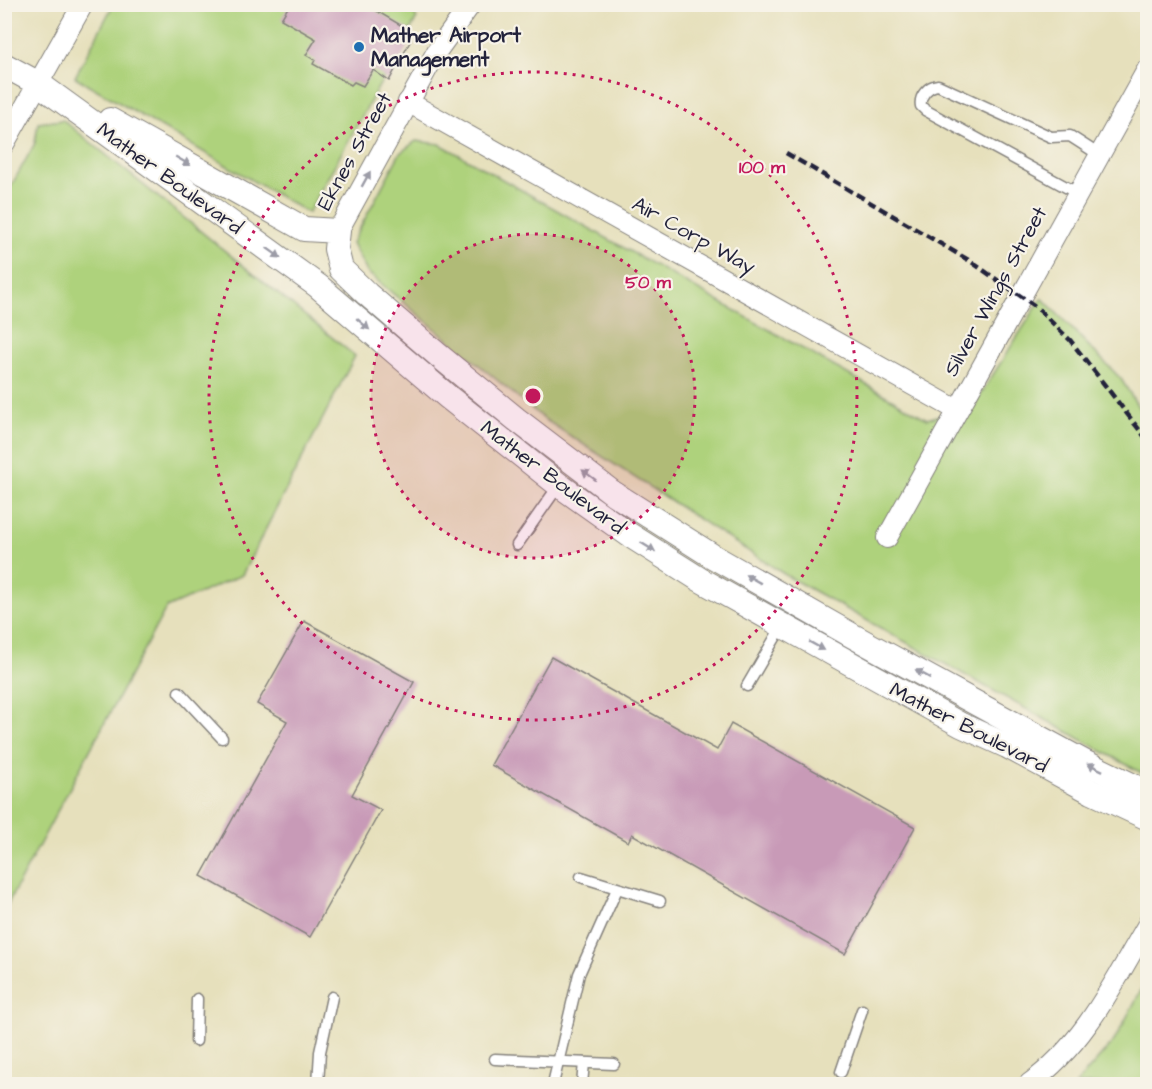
<svg xmlns="http://www.w3.org/2000/svg" width="1152" height="1089" font-family="'Architects Daughter',sans-serif">
	<rect width="100%" height="100%" fill="#f7f3e8"/>
	<filter id="ink" filterUnits="userSpaceOnUse"><feTurbulence type="fractalNoise" baseFrequency=".0167" numOctaves="2"/><feDisplacementMap in="SourceGraphic" scale="12" xChannelSelector="R" yChannelSelector="G"/><feConvolveMatrix kernelMatrix="1 2 1 2 8 2 1 2 1" color-interpolation-filters="sRGB"/></filter>
	<filter id="wash" filterUnits="userSpaceOnUse"><feTurbulence type="fractalNoise" baseFrequency=".008" numOctaves="4" result="noise"/><feDisplacementMap in="SourceGraphic" scale="24" xChannelSelector="R" yChannelSelector="G"/><feGaussianBlur stdDeviation="1.35" result="paint"/><feColorMatrix in="noise" values="0 0 0 0 0 0 0 0 0 0 0 0 0 0 0 0 0 1.4 0 .05"/><feComposite in="paint" operator="in"/></filter>
	<g filter="url(#wash)">
		<rect width="100%" height="100%" fill="#e6e0bc"/>
		<!-- green -->
		<g fill="#aed27b" stroke="#687a5b" stroke-width="1.5">
			<path d="M408,4L417,18L308,213L75,77L113,5Z"/>
			<path d="M63,120L355,356L242,575L166,608L5,909V197L35,143L38,123Z"/>
			<path d="M416,141L440,144L927,419L973,406L1042,298L1121,379L1147,421V776L787,576L544,419L367,272L352,243L400,153Z"/>
			<path d="M1147,979V1084H1076L1114,1041Z"/>
		</g>
		<g id="blocks">
			<!-- building -->
			<g fill="#c89ab7">
				<path d="M290,4H365L409,30L406,38L411,40L389,81L373,70L363,86L354,82L351,85L313,64L315,60L306,55L316,39L281,19Z"/>
				<path d="M304,621L414,682L352,795L381,810L310,937L201,876L287,721L257,704Z"/>
				<path d="M551,657L717,750L731,724L915,827L845,954L632,834L628,842L491,765Z"/>
			</g>
		</g>
	</g>
	<g filter="url(#ink)">
		<use href="#blocks" fill-opacity="0" stroke="#84817c" stroke-width="1.5"/>
		<g fill="none" stroke-linecap="round" stroke-linejoin="round">
			<!-- service casing -->
			<g stroke="#84817c" stroke-width="13">
				<g id="service">
					<path d="M1077,193L925,110L921,106C919,96 928,86 938,85L1051,137L1070,136L1098,154"/>
					<path d="M517,545L559,485"/>
					<path d="M747,686L782,626"/>
					<path d="M179,692L222,738"/>
					<path d="M581,877L660,901"/>
					<path d="M196,1041L197,999"/>
					<path d="M495,1059L614,1064"/>
					<path d="M841,1072L862,1010"/>
					<path d="M318,1084L320,1052L332,997"/>
					<path d="M553,1084L579,974L617,889"/>
					<path d="M582,1084L584,1063"/>
				</g>
			</g>
			<!-- minor casing -->
			<g stroke="#84817c" stroke-width="22">
				<g id="minor">
					<path d="M408,102L957,410"/>
					<path d="M4,144L83,4"/>
					<path d="M338,231L437,51L471,4"/>
					<path d="M887,538L1148,68"/>
					<path d="M1029,1084C1085,1044 1114,982 1148,924"/>
				</g>
			</g>
			<!-- tertiary casing -->
			<g stroke="#84817c" stroke-width="26">
				<g id="tertiary">
					<path d="M4,65L39,84L318,286L448,397L559,485L628,534L699,579L961,725L1007,746L1092,792L1148,818"/>
					<path d="M110,120L304,229L338,231L336,249L341,269L367,294L438,355L516,419L613,493L714,557L853,636L1084,762L1148,793"/>
				</g>
			</g>
			<!-- service -->
			<use href="#service" stroke="#fff" stroke-width="10"/>
			<!-- minor -->
			<use href="#minor" stroke="#fff" stroke-width="20"/>
			<!-- tertiary -->
			<use href="#tertiary" stroke="#fff" stroke-width="24"/>
			<!-- rail -->
			<path stroke="#22223b" stroke-width="4.5" stroke-dasharray="9 4.5" stroke-linecap="butt" d="M786,153L970,261L1035,306L1070,340L1148,441"/>
		</g>
		<!-- one-way arrows -->
		<defs><path id="oneway-solid" d="M-6-.8H1V-3.2L6.5 0L1 3.2V.8H-6Z" transform="scale(1.5)"/></defs>
		<g fill="#9c9ca7">
			<use href="#oneway-solid" transform="translate(183 161) rotate(30)"/>
			<use href="#oneway-solid" transform="translate(366 179) rotate(-61)"/>
			<use href="#oneway-solid" transform="translate(274 253) rotate(36)"/>
			<use href="#oneway-solid" transform="translate(363 324) rotate(41)"/>
			<use href="#oneway-solid" transform="translate(589 475) rotate(-143)"/>
			<use href="#oneway-solid" transform="translate(648 547) rotate(32)"/>
			<use href="#oneway-solid" transform="translate(753 579) rotate(-151)"/>
			<use href="#oneway-solid" transform="translate(817 646) rotate(29)"/>
			<use href="#oneway-solid" transform="translate(923 674) rotate(-151)"/>
			<use href="#oneway-solid" transform="translate(1095 767) rotate(-154)"/>
		</g>
	</g>
	<!-- distance rings -->
	<circle cx="533" cy="396" r="162" fill="#c2185b" fill-opacity=".12"/>
	<g fill="none" stroke="#c2185b" stroke-width="3" stroke-dasharray="3 6">
		<circle cx="533" cy="396" r="162"/>
		<circle cx="533" cy="396" r="324"/>
	</g>
	<!-- markers -->
	<circle fill="#1f6fb2" stroke="#f7f3e8" stroke-width="2" cx="359" cy="47" r="6"/>
	<g text-anchor="middle" stroke-width="4.5" stroke-linejoin="round" paint-order="stroke">
		<!-- poi labels -->
		<g font-size="21" font-weight="bold" fill="#22223b" stroke="#f7f3e8" text-anchor="start">
			<text x="371" y="42">Mather Airport<tspan x="371" dy="24">Management</tspan></text>
		</g>
		<!-- street labels -->
		<g font-size="21" fill="#22223b" stroke="#f7f3e8">
			<text transform="translate(354 151) rotate(-61)" y="7">Eknes Street</text>
			<text transform="translate(170 178) rotate(36)" y="7">Mather Boulevard</text>
			<text transform="translate(694 235) rotate(29)" y="7">Air Corp Way</text>
			<text transform="translate(995 291) rotate(-61)" y="7">Silver Wings Street</text>
			<text transform="translate(553 477) rotate(37)" y="7">Mather Boulevard</text>
			<text transform="translate(969 727) rotate(27)" y="7">Mather Boulevard</text>
		</g>
	</g>
	<circle cx="533" cy="396" r="9" fill="#c2185b" stroke="#f7f3e8" stroke-width="3"/>
	<g font-size="18" text-anchor="middle" font-weight="bold" fill="#c2185b" stroke="#f7f3e8" stroke-width="4.5" stroke-linejoin="round" paint-order="stroke">
		<text x="762" y="173">100 m</text>
		<text x="648" y="288">50 m</text>
	</g>
	<!-- margin -->
	<rect width="1152" height="1089" fill="none" stroke="#f7f3e8" stroke-width="24"/>
</svg>
